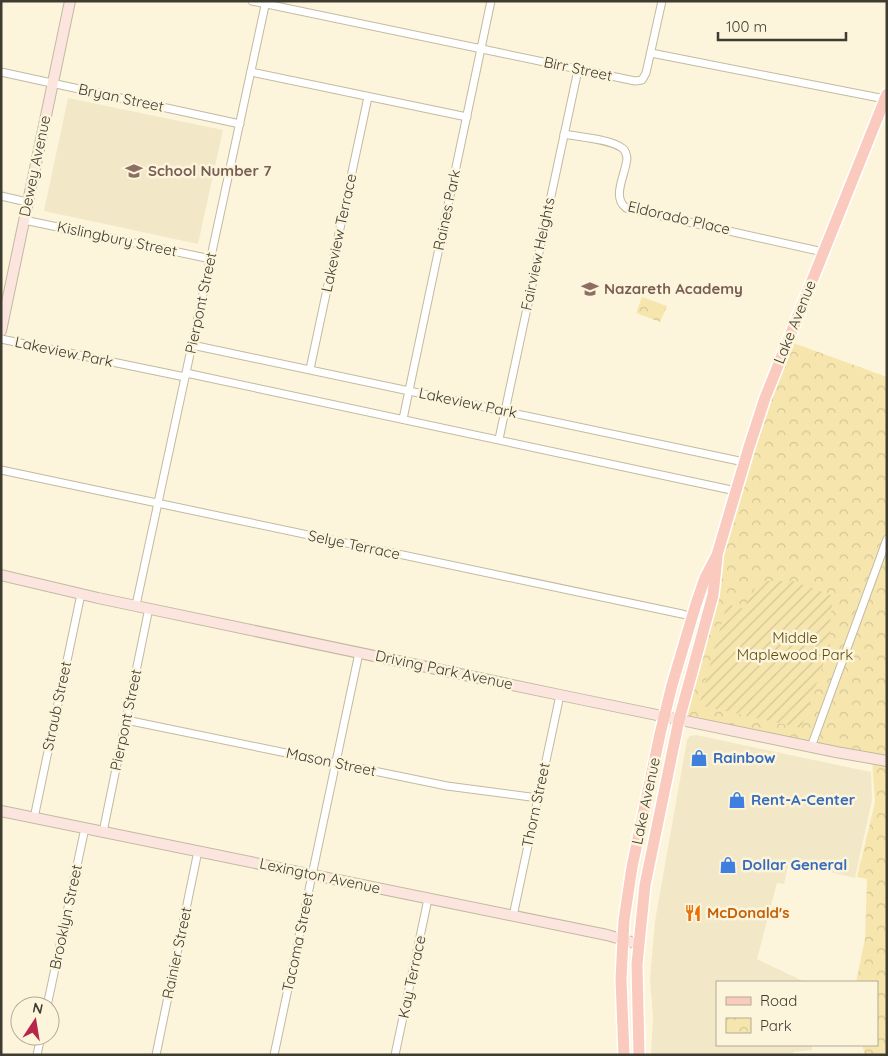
<svg xmlns="http://www.w3.org/2000/svg" width="888" height="1056" font-family="Quicksand,sans-serif">
	<defs>
		<pattern id="park-crowns" width="20" height="18" patternUnits="userSpaceOnUse" patternTransform="scale(1.25)"><rect width="20" height="18" fill="#f6e6ae"/><path d="M2 6a3 3 0 1 1 6 0M12 15a3 3 0 1 1 6 0" fill="none" stroke="#d4c696"/></pattern>
		<pattern id="garden-furrows" width="10" height="10" patternUnits="userSpaceOnUse" patternTransform="scale(1.25)"><rect width="10" height="10" fill="#f6e6ae"/><path d="M-1 1l2-2M0 10L10 0M9 11l2-2" fill="none" stroke="#d4c696"/></pattern>
	</defs>
	<rect width="100%" height="100%" fill="#fdf5db"/>
	<!-- built -->
	<g fill="#f2e8c8">
		<path d="M68,98L223,130L198,244L44,211Z"/>
		<path d="M696,735L871,772L872,800L855,878L789,862L784,884L777,883L757,959L805,982H717V1045H812V1050L793,1052V1055H651L653,1017L650,978L655,921L687,740L690,736Z"/>
	</g>
	<!-- park -->
	<g fill="url(#park-crowns)">
		<path d="M642,297L667,306L660,322L636,313Z"/>
		<path d="M788,341L887,377V1055H865L862,1045H877V982H856L865,939L867,879L857,877L875,802L872,759L679,720L716,570Z"/>
	</g>
	<!-- garden -->
	<path fill="url(#garden-furrows)" d="M759,581H793L833,596L830,623L831,642L801,728L699,705L727,604L744,609Z"/>
	<g fill="none" stroke-linecap="round" stroke-linejoin="round">
		<!-- street casing -->
		<g stroke="#c1baa1" stroke-width="9">
			<g id="street">
				<path d="M252,1L635,81L642,80L646,73L662,1"/>
				<path d="M651,53L885,99"/>
				<path d="M1,72L240,124"/>
				<path d="M251,72L467,117"/>
				<path d="M564,134C579,137 610,139 622,148C626,150 626,154 627,158C626,174 611,197 626,208L823,252"/>
				<path d="M1,196L27,202"/>
				<path d="M24,220L211,259"/>
				<path d="M1,339L185,377"/>
				<path d="M192,345L744,462"/>
				<path d="M310,369L368,97"/>
				<path d="M186,373L736,491"/>
				<path d="M403,419L491,1"/>
				<path d="M499,439L578,70"/>
				<path d="M1,470L682,614L706,621"/>
				<path d="M136,605L266,1"/>
				<path d="M126,720L447,786L538,798"/>
				<path d="M811,747L887,539"/>
				<path d="M34,818L81,594"/>
				<path d="M103,832L149,608"/>
				<path d="M513,916L560,695"/>
				<path d="M47,1006L85,828"/>
				<path d="M37,1055L41,1036"/>
				<path d="M156,1055L198,851"/>
				<path d="M274,1055L359,653"/>
				<path d="M395,1055L428,899"/>
			</g>
		</g>
		<!-- secondary casing -->
		<g stroke="#c1baa1" stroke-width="12">
			<g id="secondary">
				<path d="M1,331L70,1"/>
				<path d="M1,575L98,598L560,695L836,752L887,761"/>
				<path d="M1,811L607,935L638,944"/>
			</g>
		</g>
		<!-- primary casing -->
		<g stroke="#fff" stroke-width="14">
			<g id="primary">
				<path d="M624,1055L621,979L624,920L632,867L660,734L672,685L696,604L705,578L717,555L749,447L765,398L887,94"/>
				<path d="M639,1055L637,964L645,885L679,720L713,595L717,558"/>
			</g>
		</g>
		<!-- street -->
		<use href="#street" stroke="#fff" stroke-width="7"/>
		<!-- secondary -->
		<use href="#secondary" stroke="#fde5df" stroke-width="10"/>
		<!-- primary -->
		<use href="#primary" stroke="#fbcabe" stroke-width="11"/>
	</g>
	<!-- icons -->
	<defs>
		<g id="school-bare" transform="scale(1.35)"><path d="M0-5L7-2L0 1L-7-2ZM-4 1L0 2.5L4 1V4Q0 6-4 4Z" fill="#8d6e63" stroke="#fdf5db" stroke-width="2.5" paint-order="stroke"/></g>
		<g id="shop-bare" transform="scale(1.35)"><path d="M-5-2.5h2.3a2.7 3.5 0 0 1 5.4 0H5L5.5 6h-11ZM-1.5-2.5h3a1.5 2.3 0 0 0-3 0Z" fill="#3f7fe0" stroke="#fdf5db" stroke-width="2.5" paint-order="stroke"/></g>
		<g id="restaurant-bare" transform="scale(1.35)"><path d="M-5-6h1v4h1v-4h1v4h1v-4h1v5L-1.5 .5V6h-2V.5L-5-1ZM5-6V6H3V1.5H1.5Q1.5-4 5-6Z" fill="#e8710a" stroke="#fdf5db" stroke-width="2.5" paint-order="stroke"/></g>
	</defs>
	<g fill-rule="evenodd">
		<use href="#school-bare" x="134" y="171"/>
		<use href="#school-bare" x="590" y="289"/>
		<use href="#shop-bare" x="699" y="758"/>
		<use href="#shop-bare" x="737" y="800"/>
		<use href="#shop-bare" x="728" y="865"/>
		<use href="#restaurant-bare" x="693" y="913"/>
	</g>
	<g text-anchor="middle" stroke-width="5" stroke-linejoin="round" paint-order="stroke">
		<!-- street labels -->
		<g font-size="15" fill="#3e3b31" stroke="#fdf5db">
			<text transform="translate(578 69) rotate(12)" y="5">Birr Street</text>
			<text transform="translate(121 98) rotate(12)" y="5">Bryan Street</text>
			<text transform="translate(35 166) rotate(-78)" y="5">Dewey Avenue</text>
			<text transform="translate(447 210) rotate(-78)" y="5">Raines Park</text>
			<text transform="translate(679 218) rotate(13)" y="5">Eldorado Place</text>
			<text transform="translate(339 233) rotate(-78)" y="5">Lakeview Terrace</text>
			<text transform="translate(117 239) rotate(12)" y="5">Kislingbury Street</text>
			<text transform="translate(538 254) rotate(-78)" y="5">Fairview Heights</text>
			<text transform="translate(201 303) rotate(-78)" y="5">Pierpont Street</text>
			<text transform="translate(795 322) rotate(-68)" y="5">Lake Avenue</text>
			<text transform="translate(64 352) rotate(12)" y="5">Lakeview Park</text>
			<text transform="translate(468 403) rotate(12)" y="5">Lakeview Park</text>
			<text transform="translate(354 545) rotate(12)" y="5">Selye Terrace</text>
			<text transform="translate(444 670) rotate(12)" y="5">Driving Park Avenue</text>
			<text transform="translate(57 706) rotate(-78)" y="5">Straub Street</text>
			<text transform="translate(126 720) rotate(-78)" y="5">Pierpont Street</text>
			<text transform="translate(331 762) rotate(12)" y="5">Mason Street</text>
			<text transform="translate(646 801) rotate(-78)" y="5">Lake Avenue</text>
			<text transform="translate(536 805) rotate(-78)" y="5">Thorn Street</text>
			<text transform="translate(320 876) rotate(12)" y="5">Lexington Avenue</text>
			<text transform="translate(66 917) rotate(-78)" y="5">Brooklyn Street</text>
			<text transform="translate(298 942) rotate(-78)" y="5">Tacoma Street</text>
			<text transform="translate(177 953) rotate(-78)" y="5">Rainier Street</text>
			<text transform="translate(412 977) rotate(-78)" y="5">Kay Terrace</text>
		</g>
		<!-- education labels -->
		<g font-size="15" font-weight="bold" fill="#785e54" stroke="#fdf5db" text-anchor="start">
			<text x="148" y="176">School Number 7</text>
			<text x="604" y="294">Nazareth Academy</text>
		</g>
		<!-- park labels -->
		<g font-size="15" fill="#5d4d0d" stroke="#fdf5db">
			<text x="795" y="643">Middle<tspan x="795" dy="17">Maplewood Park</tspan></text>
		</g>
		<!-- shop labels -->
		<g font-size="15" font-weight="bold" fill="#366cbe" stroke="#fdf5db" text-anchor="start">
			<text x="713" y="763">Rainbow</text>
			<text x="751" y="805">Rent-A-Center</text>
			<text x="742" y="870">Dollar General</text>
		</g>
		<!-- food labels -->
		<g font-size="15" font-weight="bold" fill="#c56008" stroke="#fdf5db" text-anchor="start">
			<text x="707" y="918">McDonald's</text>
		</g>
	</g>
	<!-- border -->
	<rect width="888" height="1056" fill="none" stroke="#3e3b31" stroke-width="5"/>
	<!-- legend -->
	<rect x="716" y="981" width="162" height="65" fill="#fdf5db" stroke="#b1ab97"/>
	<rect x="726" y="997" width="25" height="8" fill="#fbcabe" stroke="#b1ab97"/>
	<text x="760" y="1006" font-size="15" fill="#3e3b31">Road</text>
	<rect x="726" y="1018" width="25" height="15" fill="url(#park-crowns)" stroke="#b1ab97"/>
	<text x="760" y="1031" font-size="15" fill="#3e3b31">Park</text>
	<!-- north arrow -->
	<g transform="translate(35 1021) rotate(12)"><circle r="24" fill="#fdf5db" stroke="#b1ab97"/>
	<path d="M0-4L9 19L0 12L-9 19Z" fill="#b72648"/>
	<text y="-8" font-size="14" font-weight="bold" text-anchor="middle" fill="#3e3b31">N</text>
	</g>
	<!-- scale -->
	<path d="M718 32v8h128v-8" fill="none" stroke="#3e3b31" stroke-width="2.5"/>
	<text x="726" y="32" font-size="15" fill="#3e3b31" stroke="#fdf5db" stroke-width="4" paint-order="stroke">100 m</text>
</svg>
